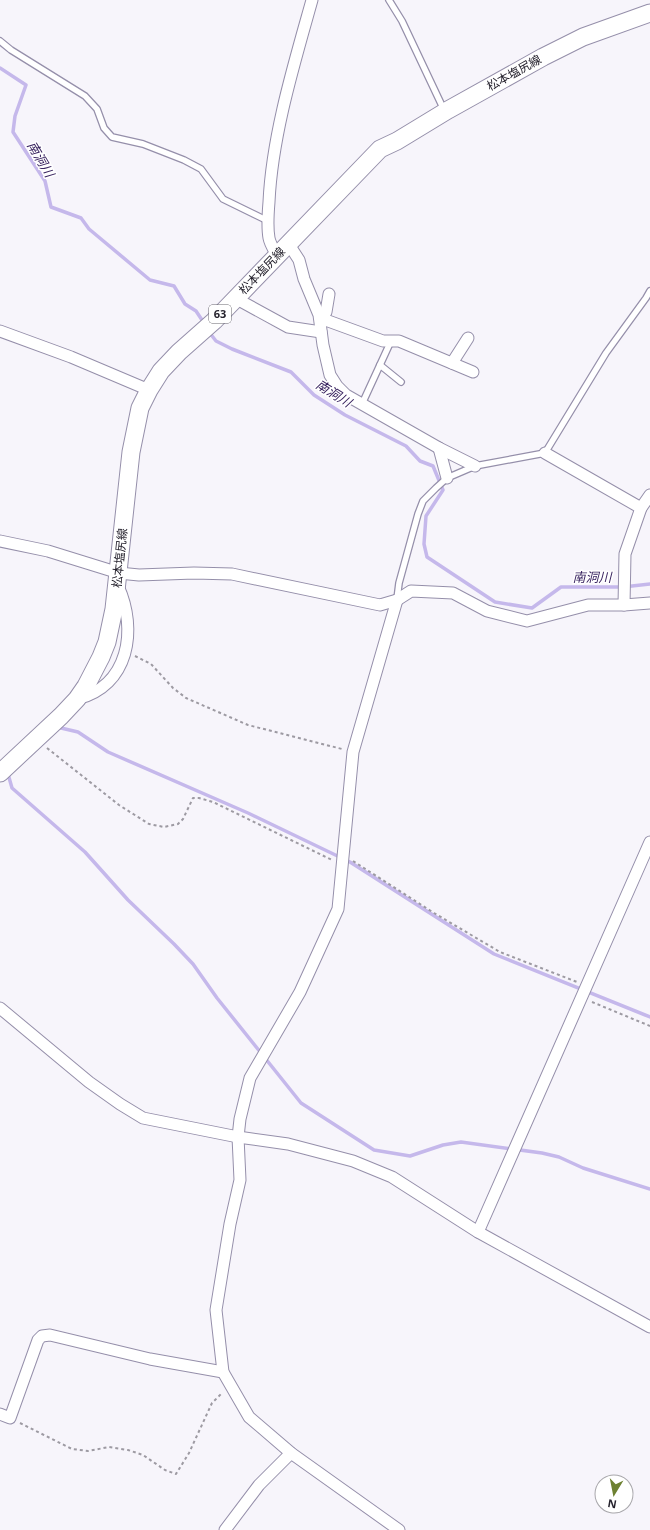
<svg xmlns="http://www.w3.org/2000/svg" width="650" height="1530" font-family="'Open Sans','Noto Sans JP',sans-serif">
	<rect width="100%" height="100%" fill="#f7f5fb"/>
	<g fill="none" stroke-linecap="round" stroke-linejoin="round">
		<!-- stream -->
		<g stroke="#c5b8eb" stroke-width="3.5">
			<path d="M0,68L26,85L15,116L13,132L45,181L51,207L81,218L89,229L150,280L174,286L185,304L196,311L204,323"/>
			<path d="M209,332L216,341L232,349L291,372L314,395L345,415L406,446L420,461L433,466L443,490L426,516L424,544L427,557L495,602L532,608L561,587H623L650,584"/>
			<path d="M61,728L78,732L108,752L248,813L350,862L494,954L650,1017"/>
			<path d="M8,774L12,788L85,852L128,900L174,944L193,964L217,998L301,1103L374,1150L410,1156L443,1145L461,1142L542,1153L559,1157L583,1168L650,1189"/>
		</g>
		<!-- lane casing -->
		<g stroke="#958faa" stroke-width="8">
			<g id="lane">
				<path d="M389,0L402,21L444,110"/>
				<path d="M0,41L11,50L85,96L97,109L104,128L112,137L143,144L184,160L201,169L223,199L268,221"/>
				<path d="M380,365L401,382"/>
				<path d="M362,404L391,341"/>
				<path d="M397,599L399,583L418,514L423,501L436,488L447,478L475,466L545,453L606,353L646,298L650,291"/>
			</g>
		</g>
		<!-- street casing -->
		<g stroke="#958faa" stroke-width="13">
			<g id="street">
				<path d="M288,243L299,260L304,279L319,315L323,345L330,375L337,386L346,395L439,448L475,466"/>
				<path d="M277,255C274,250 270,244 269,238C267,227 268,214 269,202C272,136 294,64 312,0"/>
				<path d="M329,294L326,312L320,318L383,341H399L473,372"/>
				<path d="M235,298L288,327L321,332"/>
				<path d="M0,331L71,357L149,390"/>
				<path d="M452,363L468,338"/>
				<path d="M439,448L447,478"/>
				<path d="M545,453L641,508"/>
				<path d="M0,541L48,551L119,573L139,575L194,573L232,574L380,605L397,600L411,591L453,593L487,611L527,621L588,605H624L650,603"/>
				<path d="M397,600L353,752L338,909L300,992L250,1078L240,1119L238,1137L240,1180L230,1224L216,1310L223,1372L249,1417L291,1453L399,1530"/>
				<path d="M624,605L625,554L641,508L650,495"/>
				<path d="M77,699C129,686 138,630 118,586"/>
				<path d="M0,1008L89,1082L120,1104L143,1118L238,1137L288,1144L353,1161L392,1177L478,1232L650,1327"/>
				<path d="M478,1232L650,842"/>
				<path d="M0,1414L10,1418L38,1340L42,1336L50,1335L150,1359L223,1372"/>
				<path d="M225,1530L259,1485L291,1453"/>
			</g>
		</g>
		<!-- primary casing -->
		<g stroke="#958faa" stroke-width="19">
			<path id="primary" d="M0,773L61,716L77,699L86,686L101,657L107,642L114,609L131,452L140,408L149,390L161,371L179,352L214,321L380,149L397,141L448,110L543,57L583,37L650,13"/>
		</g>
		<!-- path -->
		<g stroke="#9d9aa2" stroke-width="2" stroke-dasharray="3 3" stroke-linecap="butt">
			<path d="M135,656L151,664L173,688L186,698L248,725L342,749"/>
			<path d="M47,748L119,805L149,824L164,827L178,824L183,819L193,798H199L213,802L332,860"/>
			<path d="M353,861L434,913L500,952L577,982"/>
			<path d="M592,1002L650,1026"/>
			<path d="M20,1423L72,1449L88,1451L109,1447L128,1450L143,1455L165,1470L176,1474L189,1453L212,1403L222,1393"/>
		</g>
		<!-- lane -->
		<use href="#lane" stroke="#fff" stroke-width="5.5"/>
		<!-- street -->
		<use href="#street" stroke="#fff" stroke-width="11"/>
		<!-- primary -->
		<use href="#primary" stroke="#fff" stroke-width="17"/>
	</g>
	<g text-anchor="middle" stroke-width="3" stroke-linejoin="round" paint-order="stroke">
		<!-- shield labels -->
		<rect fill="#fff" stroke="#66646c" stroke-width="1" x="209" y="305" width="22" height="18" rx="3"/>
		<g font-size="11" font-weight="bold" fill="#25222d">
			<text x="220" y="318">63</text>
		</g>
		<!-- street labels -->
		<g font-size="12" fill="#25222d" stroke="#fff">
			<text transform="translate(514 73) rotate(-29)" y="4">松本塩尻線</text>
			<text transform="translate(262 271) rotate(-46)" y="4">松本塩尻線</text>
			<text transform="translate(120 558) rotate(-84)" y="4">松本塩尻線</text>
		</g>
		<!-- water labels -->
		<g font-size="13" font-style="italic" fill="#392460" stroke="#fff">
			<text transform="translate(41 159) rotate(59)" y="5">南洞川</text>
			<text transform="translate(334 393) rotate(32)" y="5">南洞川</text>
			<text x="592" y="582">南洞川</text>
		</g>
	</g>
	<!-- north arrow -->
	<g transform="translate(614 1494) rotate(190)"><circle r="19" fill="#ffffff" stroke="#a8a7ab"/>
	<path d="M0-3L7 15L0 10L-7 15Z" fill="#6d8131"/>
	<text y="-6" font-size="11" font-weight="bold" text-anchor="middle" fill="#25222d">N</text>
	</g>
</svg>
